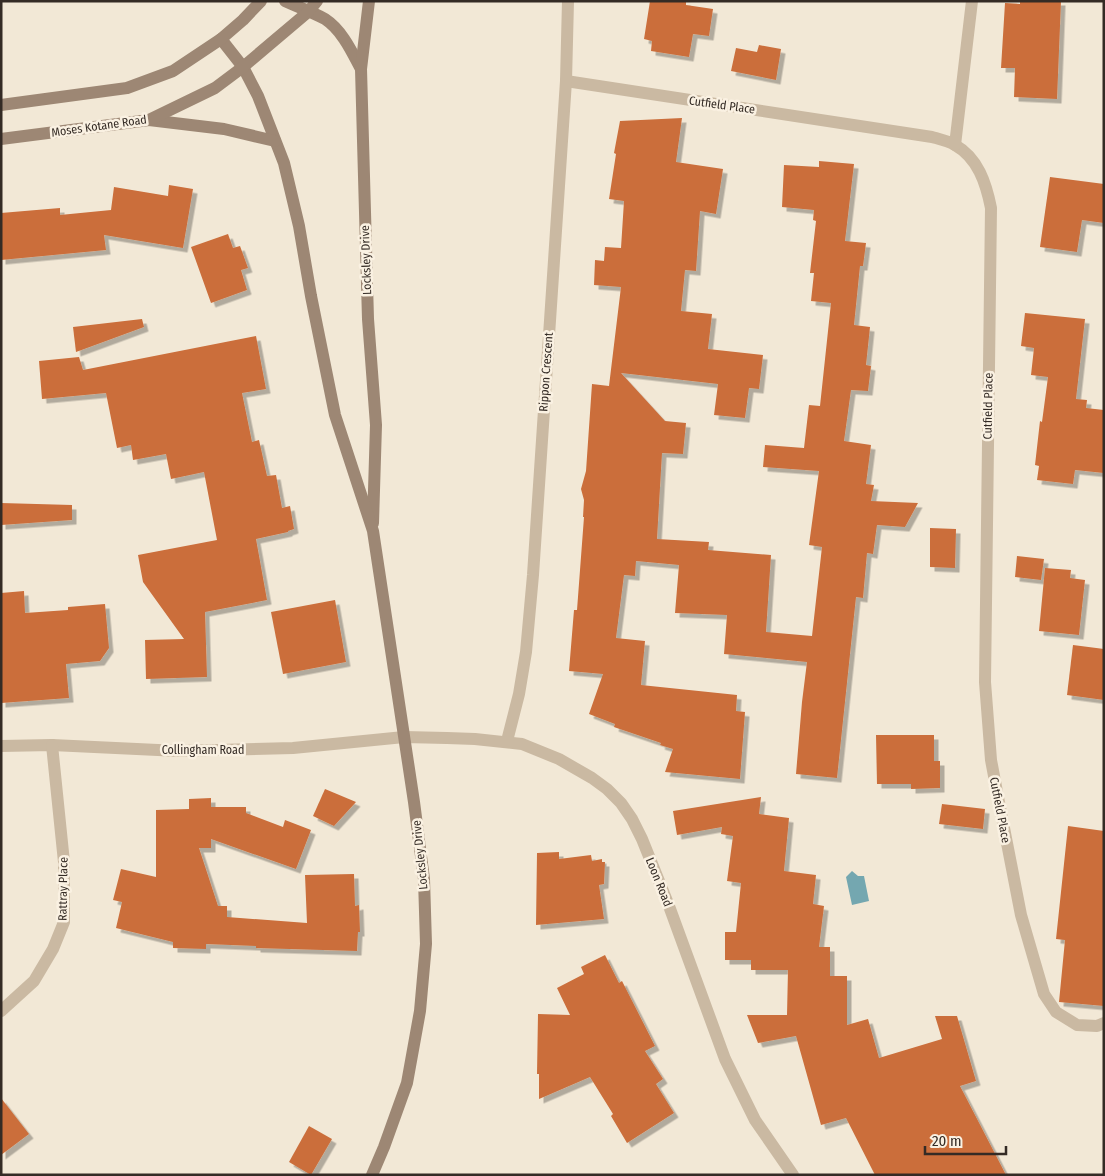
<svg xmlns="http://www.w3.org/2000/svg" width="1105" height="1176" font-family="'Fira Sans Condensed',sans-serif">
	<defs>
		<filter id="shadow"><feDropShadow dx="4.5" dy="4.5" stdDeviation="0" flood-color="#0004"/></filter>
	</defs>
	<rect width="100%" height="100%" fill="#f2e8d6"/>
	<!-- water -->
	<path fill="#74a7b0" d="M852,871L858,876H864L869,901L852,905L846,877Z"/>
	<!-- building -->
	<g fill="#cb6e3b" filter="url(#shadow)">
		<path d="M650,1H686V5L713,9L709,36L693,34L689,57L651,51L652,41L644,39Z"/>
		<path d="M1020,1H1061L1057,99L1014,97L1015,68H1001L1005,3L1020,4Z"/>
		<path d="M759,45L781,49L776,80L731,71L736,48L757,52Z"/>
		<path d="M682,118L676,162L723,169L716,214L700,211L696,271L685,270L681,311L712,314L708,349L763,355L759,389L749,388L745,418L714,415L718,384L621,373L665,421L686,423L683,454L662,453L657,539L709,542L708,550L771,555L766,632L812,636L822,547L809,545L819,471L763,467L765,445L804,448L809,405L820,406L831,303L811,301L814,273H810L816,221L813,220L814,210L782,207L784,165L819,167V161L854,164L845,241L866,243L863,266H860L854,325L870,327L866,365L871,366L868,391L851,390L844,441L871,445L866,484L874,485L871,501L918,503L905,527L877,525L873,554L867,553L863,598L856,597L837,778L796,774L802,702L807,662L724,654L727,615L675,613L679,565L636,561L635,576L624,575L616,638L645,641L641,685L737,695L736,711L745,712L740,779L665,772L673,749L660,745L661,743L614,727L615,724L589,714L603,674L569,671L574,610H577L584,517H583L584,500L581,489L586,471L592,384L609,386L621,287L594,285L595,260L604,261L605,247L621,248L624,201L609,199L616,154L614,153L620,121Z"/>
		<path d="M1050,177L1104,184V223L1082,220L1077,252L1040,247Z"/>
		<path d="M169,185L193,189L183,248L104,235L106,250L1,260V213L60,208V215L111,210L114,187L168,196Z"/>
		<path d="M228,234L233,248L240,246L248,268L241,270L247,290L211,303L191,247Z"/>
		<path d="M1025,313L1085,319L1076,399L1087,400L1086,408L1104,410V473L1075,470L1073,484L1037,480L1039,466L1035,465L1040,421L1042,422L1048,377L1031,375L1034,348L1021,346Z"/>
		<path d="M142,319L144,327L76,352L73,327Z"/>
		<path d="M256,336L266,389L242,393L252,442L259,440L267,476L276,475L282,508L290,506L294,529L288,531V532L256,539L267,600L205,612L207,677L146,679L145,640L184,639L143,582L138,555L217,540L204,472L171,479L166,454L133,460L131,445L117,448L106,393L42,399L39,361L79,357L83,370Z"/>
		<path d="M1,503L72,505V520L1,525Z"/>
		<path d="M930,528L956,529L955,568L930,567Z"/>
		<path d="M1017,556L1044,559L1041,580L1015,577Z"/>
		<path d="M1045,568L1071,570L1070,578L1085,580L1079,635L1039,631Z"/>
		<path d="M24,591L25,613L68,610V607L105,604L109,648L100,661L66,664L69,698L1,703V593Z"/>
		<path d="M335,600L346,662L283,674L271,612Z"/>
		<path d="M1073,645L1104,649V700L1067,695Z"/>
		<path d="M876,735H934V761H940V788L911,789V784H877Z"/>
		<path d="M325,789L356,802L334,826L313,816Z"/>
		<path d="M761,797L759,814L789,818L784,871L816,875L813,904L824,906L819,947H830V976H847V1025L868,1019L879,1058L942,1039L935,1016H957L976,1081L960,1086L1006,1175H875L846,1118L821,1125L796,1036L758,1043L747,1015H787L788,970H751V960H725V932H736L741,883L727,881L733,836L721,834L722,827L677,835L673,811Z"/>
		<path d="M211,798V807H246V813L283,827L285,820L311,830L296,869L211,839V848H199L218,906H227V917L307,923L305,875L354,874L355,906L359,905L360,932H358L357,951L256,948V946L206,944V949L173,948V942L116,928L122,902L113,900L121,869L156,877V810L189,809V799Z"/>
		<path d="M942,804L985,809L983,829L939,824Z"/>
		<path d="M1068,826L1104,831V1006L1059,1002L1065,940L1056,939Z"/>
		<path d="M559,852V859L591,855L592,861L602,859V862H605L604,884L599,885L604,919L536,925L537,853Z"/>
		<path d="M605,955L619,983L622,981L655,1046L645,1051L663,1079L656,1084L674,1113L627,1143L611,1116L613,1114L590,1077L539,1099V1074H537L538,1014L570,1015L557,988L584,974L581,967Z"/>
		<path d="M1,1098L29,1134L1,1155Z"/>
		<path d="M309,1126L332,1139L311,1175L289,1162Z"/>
	</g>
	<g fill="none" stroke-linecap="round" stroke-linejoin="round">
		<!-- street -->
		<g stroke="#cab9a2" stroke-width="12">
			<path d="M566,81L932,137C939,139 948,141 955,145C978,158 986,183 991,208L985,682L991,760L998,797L1021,915L1044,994L1056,1012L1077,1025L1097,1026L1104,1023"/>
			<path d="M955,145L972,1"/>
			<path d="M507,741L519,694L526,652L533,575L566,81L568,1"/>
			<path d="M1,746L52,745L179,751L293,748L404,737L447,738L475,739L522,744L559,759L592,778L607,789L621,803L632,819L642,839L669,906L725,1059L755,1120L793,1175"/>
			<path d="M1,1011L34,981L53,949L64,922V862L52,745"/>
		</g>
		<!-- secondary -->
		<g stroke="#9d8774" stroke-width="12">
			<path d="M285,1C298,7 312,12 325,19C342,30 352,52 361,69L368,319L376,425L373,523"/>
			<path d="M221,39L243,67L258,96L284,163L299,226L311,296L335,415L373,531L414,802L424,879L426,944L420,1011L407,1083L384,1147L372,1175"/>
			<path d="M361,69L369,1"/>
			<path d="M1,105L127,88L173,71L221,39L243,20L261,1"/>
			<path d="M149,120L224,129L275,141"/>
			<path d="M1,139L149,120L215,88L243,67L308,12L317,1"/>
		</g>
	</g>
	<g text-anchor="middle" stroke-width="5" stroke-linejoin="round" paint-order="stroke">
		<!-- street labels -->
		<g font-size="12" fill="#342b25" stroke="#faf1e2">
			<text transform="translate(722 105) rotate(8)" y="4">Cutfield Place</text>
			<text transform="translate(99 126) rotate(-8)" y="4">Moses Kotane Road</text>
			<text transform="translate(366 260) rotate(-92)" y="4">Locksley Drive</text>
			<text transform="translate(546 372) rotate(-86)" y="4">Rippon Crescent</text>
			<text transform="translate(988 406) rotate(-89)" y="4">Cutfield Place</text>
			<text x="203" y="754">Collingham Road</text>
			<text transform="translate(1000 810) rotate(79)" y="4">Cutfield Place</text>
			<text transform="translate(420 855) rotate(-96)" y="4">Locksley Drive</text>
			<text transform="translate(659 882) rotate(68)" y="4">Loon Road</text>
			<text transform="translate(63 889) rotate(-89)" y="4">Rattray Place</text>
		</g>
	</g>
	<!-- border -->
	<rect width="1105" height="1176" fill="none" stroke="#342b25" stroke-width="5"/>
	<!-- scale -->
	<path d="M925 1146v8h81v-8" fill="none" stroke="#342b25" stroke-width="2.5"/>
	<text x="932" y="1146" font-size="15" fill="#342b25" stroke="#faf1e2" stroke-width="4" paint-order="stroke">20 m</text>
</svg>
